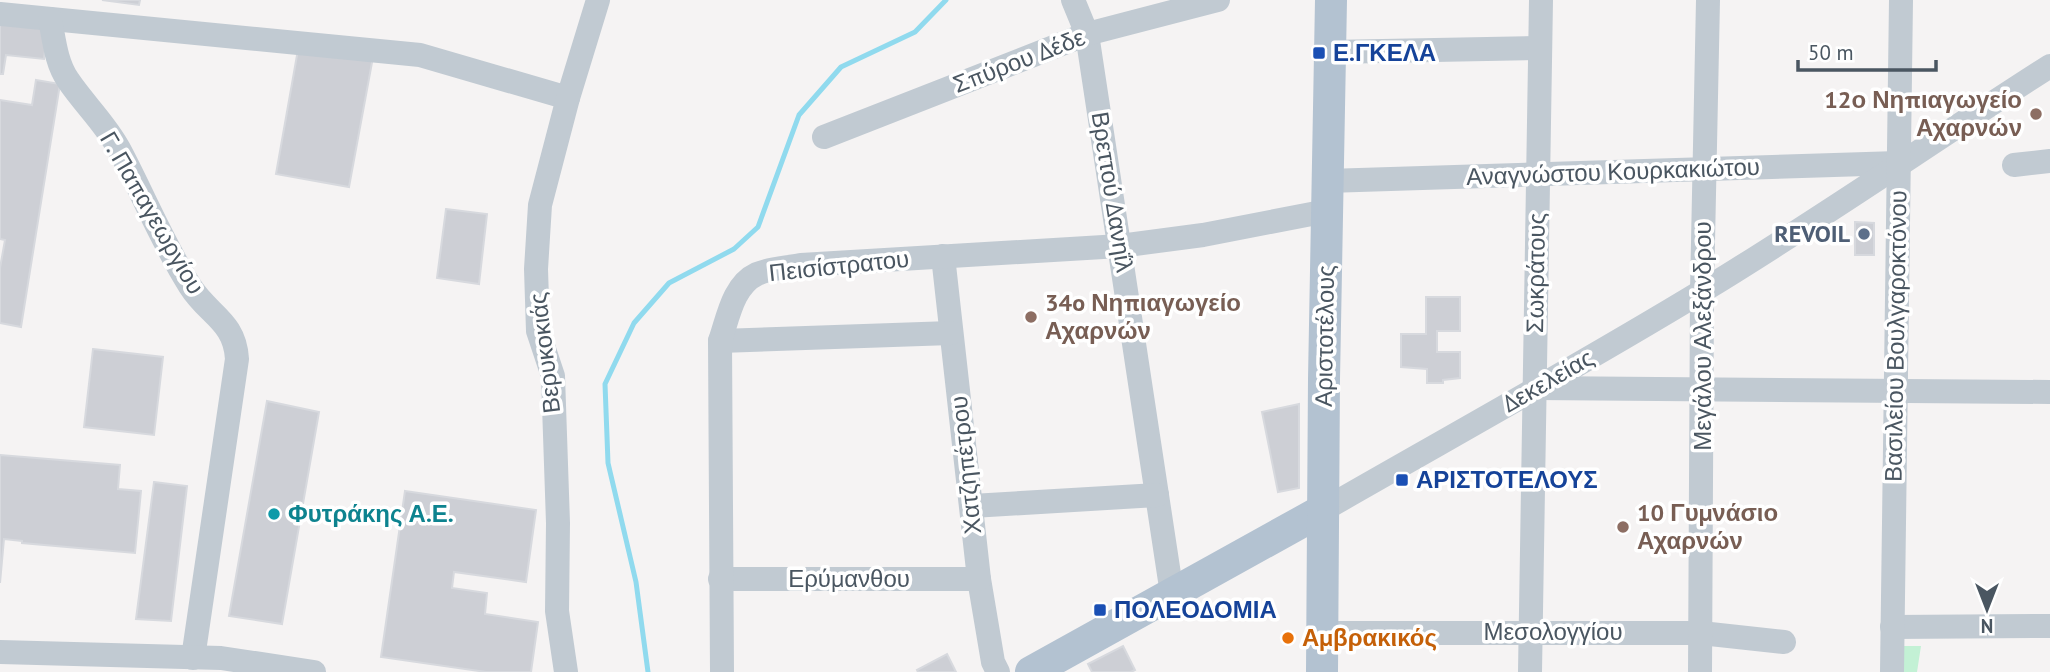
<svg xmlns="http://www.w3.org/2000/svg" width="2050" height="672" font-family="'PT Sans',sans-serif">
	<rect width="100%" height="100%" fill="#f5f3f3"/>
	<!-- green -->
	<path fill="#c3f1d5" d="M1899,646H1921L1917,672H1899Z"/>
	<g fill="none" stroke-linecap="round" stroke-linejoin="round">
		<!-- stream -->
		<path stroke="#90daee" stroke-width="5" d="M648,672L636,582L608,463L605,384L634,323L669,283L734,249L758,227L799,115L841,67L915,32L946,0"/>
	</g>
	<!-- building -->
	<g fill="#cdcfd5" stroke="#d7d9de" stroke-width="2">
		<path d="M102,0H140L139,5Z"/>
		<path d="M0,19L48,25L44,59L6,55L3,74H0Z"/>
		<path d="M299,44L373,57L349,187L276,174Z"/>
		<path d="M36,80L60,84L21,327L0,323V268L5,240L0,239V100L32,105Z"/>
		<path d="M446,209L487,214L479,284L437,278Z"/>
		<path d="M1855,222L1874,223V255H1855Z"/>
		<path d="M1426,297H1460V331H1437V352H1460V378L1443,380V383H1427V369L1401,367V334H1426Z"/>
		<path d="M93,349L163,357L154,435L84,427Z"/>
		<path d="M267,401L319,412L282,624L229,616Z"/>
		<path d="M1299,404V488L1278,492L1262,412Z"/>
		<path d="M0,455L120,465L118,489L141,491L135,553L22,543V541L4,539L0,583Z"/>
		<path d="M154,482L187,486L171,621L136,619Z"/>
		<path d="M405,491L536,510L526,582L454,572L452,588L487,593L485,614L538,622L531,672H486L381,657Z"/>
		<path d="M1123,646L1135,670L1131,672H1092L1088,664Z"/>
		<path d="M947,654L956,672H918L917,670Z"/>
	</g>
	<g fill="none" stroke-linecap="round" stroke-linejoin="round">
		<!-- minor -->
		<g stroke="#c1cad2" stroke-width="24">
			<path d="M1073,0L1087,34L1172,594"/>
			<path d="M0,14L420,55L568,98"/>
			<path d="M50,19C54,39 56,63 68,80C84,104 105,123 119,149C143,194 162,242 190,286C208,315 235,321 237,359L193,658"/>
			<path d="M1330,52L1539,48"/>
			<path d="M824,137L1087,34L1218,0"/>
			<path d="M2014,165L2050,161"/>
			<path d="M1327,181L1898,163"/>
			<path d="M943,256L979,579L993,662L998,672"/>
			<path d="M720,341L951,333"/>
			<path d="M1535,388L2050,392"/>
			<path d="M972,506L1157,495"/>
			<path d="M1323,510C1450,437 1579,366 1704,290C1821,219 1934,140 2050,66"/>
			<path d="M720,579H979"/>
			<path d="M1892,627L2050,626"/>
			<path d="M1322,633H1701L1784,642"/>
			<path d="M0,652L221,658L314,672"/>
			<path d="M566,672L557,611L558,523L553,376L538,331L536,269L540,205L568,98L598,0"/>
			<path d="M722,672L720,341C728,318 733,285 757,274C770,268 788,268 801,265L1120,246L1203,235L1327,211"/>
			<path d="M1530,672L1541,0"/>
			<path d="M1700,672L1702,291L1708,0"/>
			<path d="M1892,672L1901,0"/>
		</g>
		<!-- major -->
		<g stroke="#b3c2d1" stroke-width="32">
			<path d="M1031,672L1323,510"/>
			<path d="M1322,672L1324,379L1331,0"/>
		</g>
	</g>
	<!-- markers -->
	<g fill="#1a4fb4" stroke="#fff" stroke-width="2.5">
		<rect x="1312" y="46" width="14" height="14" rx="3.5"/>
		<rect x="1395" y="473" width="14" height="14" rx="3.5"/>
		<rect x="1093" y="603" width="14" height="14" rx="3.5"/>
	</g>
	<g fill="#8d6e63" stroke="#fff" stroke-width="2.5">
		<circle cx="2036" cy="114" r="7"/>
		<circle cx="1031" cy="317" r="7"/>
		<circle cx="1623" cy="527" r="7"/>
	</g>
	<circle fill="#5c6f8a" stroke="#fff" stroke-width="2.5" cx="1864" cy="234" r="7"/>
	<circle fill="#0f9aa8" stroke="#fff" stroke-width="2.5" cx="274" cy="514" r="7"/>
	<circle fill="#e8710a" stroke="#fff" stroke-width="2.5" cx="1288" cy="638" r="7"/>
	<g text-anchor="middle" stroke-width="7" stroke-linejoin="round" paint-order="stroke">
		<!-- transit labels -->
		<g font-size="24" font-weight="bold" fill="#164399" stroke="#fff" text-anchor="start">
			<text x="1333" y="61">Ε.ΓΚΕΛΑ</text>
			<text x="1416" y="488">ΑΡΙΣΤΟΤΕΛΟΥΣ</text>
			<text x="1114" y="618">ΠΟΛΕΟΔΟΜΙΑ</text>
		</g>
		<!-- street labels -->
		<g font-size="24" fill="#4a5661" stroke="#fff">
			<text transform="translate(1019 61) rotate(-21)" y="8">Σπύρου Δέδε</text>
			<text transform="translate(1613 172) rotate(-2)" y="8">Αναγνώστου Κουρκακιώτου</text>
			<text transform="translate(1112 192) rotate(81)" y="8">Βρεττού Δανηΐλ</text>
			<text transform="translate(152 213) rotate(60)" y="8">Γ. Παπαγεωργίου</text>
			<text transform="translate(839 266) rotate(-6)" y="8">Πεισίστρατου</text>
			<text transform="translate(1536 273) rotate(-89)" y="8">Σωκράτους</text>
			<text transform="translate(1325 336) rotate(-89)" y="8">Αριστοτέλους</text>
			<text transform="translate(1703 336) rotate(-90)" y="8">Μεγάλου Αλεξάνδρου</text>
			<text transform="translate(1896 336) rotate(-89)" y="8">Βασιλείου Βουλγαροκτόνου</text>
			<text transform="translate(545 353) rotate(-97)" y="8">Βερυκοκιάς</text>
			<text transform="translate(1548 381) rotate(-30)" y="8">Δεκελείας</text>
			<text transform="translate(966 465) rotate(-96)" y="8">Χατζηπέτρου</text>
			<text x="849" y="587">Ερύμανθου</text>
			<text x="1553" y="640">Μεσολογγίου</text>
		</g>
		<!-- education labels -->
		<g font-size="24" font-weight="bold" fill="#785e54" stroke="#fff" text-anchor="start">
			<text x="2022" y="108" text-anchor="end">12ο Νηπιαγωγείο<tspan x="2022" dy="28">Αχαρνών</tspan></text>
			<text x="1045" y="311">34o Νηπιαγωγείο<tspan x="1045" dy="28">Αχαρνών</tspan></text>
			<text x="1637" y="521">10 Γυμνάσιο<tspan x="1637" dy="28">Αχαρνών</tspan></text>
		</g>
		<!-- service labels -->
		<g font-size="24" font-weight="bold" fill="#4e5e75" stroke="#fff" text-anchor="end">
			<text x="1850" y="242">REVOIL</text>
		</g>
		<!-- culture labels -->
		<g font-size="24" font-weight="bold" fill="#0d838f" stroke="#fff" text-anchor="start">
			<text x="288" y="522">Φυτράκης Α.Ε.</text>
		</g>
		<!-- food labels -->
		<g font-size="24" font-weight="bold" fill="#c56008" stroke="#fff" text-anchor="start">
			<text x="1302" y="646">Αμβρακικός</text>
		</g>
	</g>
	<!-- north arrow -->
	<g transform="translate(1987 609) rotate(180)" stroke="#ffffff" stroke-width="5" paint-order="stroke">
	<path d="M0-5L12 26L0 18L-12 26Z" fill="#4a5661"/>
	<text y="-10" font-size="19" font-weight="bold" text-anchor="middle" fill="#4a5661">N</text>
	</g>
	<!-- scale -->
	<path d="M1798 60v10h138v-10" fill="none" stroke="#4a5661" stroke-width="3.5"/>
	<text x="1808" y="60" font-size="21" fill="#4a5661" stroke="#ffffff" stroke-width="5" paint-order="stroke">50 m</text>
</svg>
